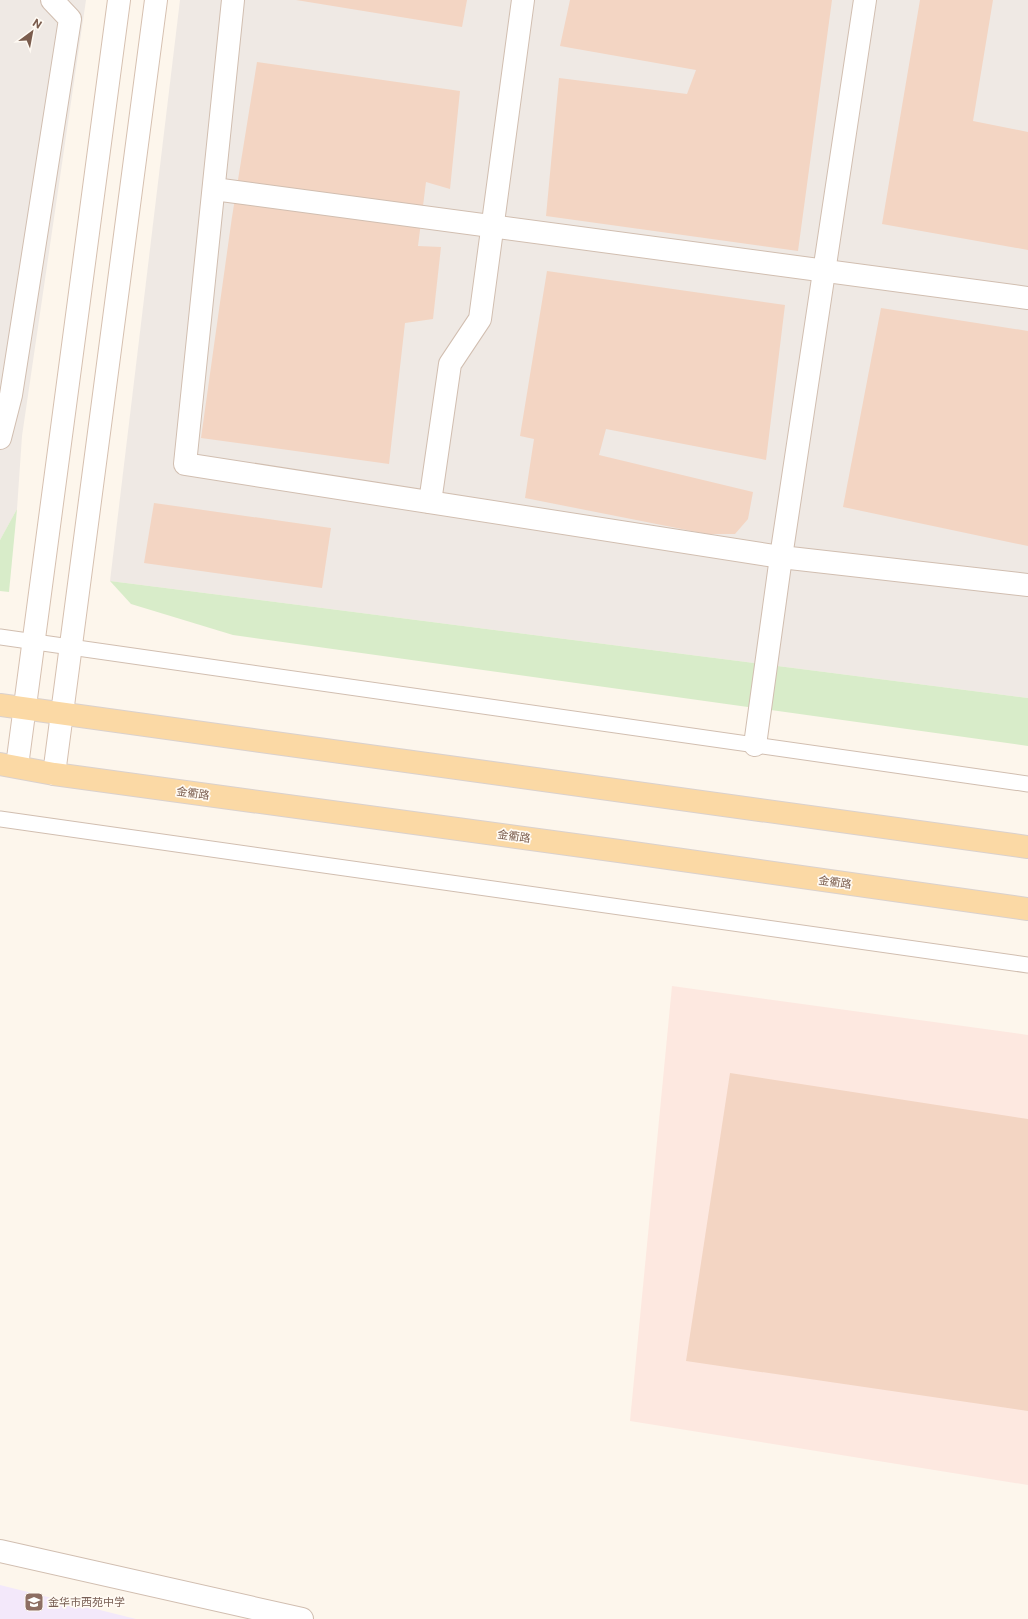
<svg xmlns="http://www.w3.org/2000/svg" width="1028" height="1619" font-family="Commissioner,'Noto Sans SC',sans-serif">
	<rect width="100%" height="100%" fill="#fdf6ec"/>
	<!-- commercial -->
	<path fill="#fde8e0" d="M672,986L1028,1035V1485L630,1421Z"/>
	<!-- industrial -->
	<g fill="#efe9e4">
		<path d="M0,0H86L22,436L17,509L0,540Z"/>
		<path d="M180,0H1028V698L110,581Z"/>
	</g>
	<!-- education -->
	<path fill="#f3e8fa" d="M0,1585L136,1619H0Z"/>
	<!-- green -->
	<g fill="#d8ecc9">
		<path d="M17,509L9,592L0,591V540Z"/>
		<path d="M110,581L1028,698V746L233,635L131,604Z"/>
	</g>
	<!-- building -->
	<g fill="#f3d5c3">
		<path d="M296,0H467L462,27Z"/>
		<path d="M570,0H832L798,251L546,216L559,78L687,94L696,70L560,46Z"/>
		<path d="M920,0H993L973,121L1028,132V250L882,224Z"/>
		<path d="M257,62L460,91L450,189L426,182L418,246L441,247L433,319L405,323L389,464L201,438L232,217Z"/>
		<path d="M547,271L785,305L766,460L606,429L599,455L753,492L748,519L735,534H707L525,498L534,439L520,436Z"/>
		<path d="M881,308L1028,331V546L843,507Z"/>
		<path d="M154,503L331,528L322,588L144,563Z"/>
		<path d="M730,1073L1028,1119V1411L686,1361Z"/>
	</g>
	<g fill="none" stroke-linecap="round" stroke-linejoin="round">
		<!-- service casing -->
		<g stroke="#d1beb0" stroke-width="17">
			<g id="service">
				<path d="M0,637L1028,784"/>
				<path d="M0,819L1028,965"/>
			</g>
		</g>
		<!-- minor casing -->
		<g stroke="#d1beb0" stroke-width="24">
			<g id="minor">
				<path d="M233,0L185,464L781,557L1028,585"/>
				<path d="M214,189L1028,298"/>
				<path d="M0,438L11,395L70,19L52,0"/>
				<path d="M430,502L450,364L480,319L523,0"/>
				<path d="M755,745L781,557L865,0"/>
				<path d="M0,1551L302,1619"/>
			</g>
		</g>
		<!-- secondary casing -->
		<g stroke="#d6c0b0" stroke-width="24">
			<g id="secondary">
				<path d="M17,766L119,0"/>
				<path d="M54,774L156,0"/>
			</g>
		</g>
		<!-- primary casing -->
		<g stroke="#dad1cd" stroke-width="24">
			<g id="primary">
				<path d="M0,705L1028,847"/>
				<path d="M0,764L54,774L619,851L1028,909"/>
			</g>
		</g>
		<!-- service -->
		<use href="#service" stroke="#fff" stroke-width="15"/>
		<!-- minor -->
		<use href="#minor" stroke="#fff" stroke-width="22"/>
		<!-- secondary -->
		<use href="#secondary" stroke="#fff" stroke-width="22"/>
		<!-- primary -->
		<use href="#primary" stroke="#fbd9a5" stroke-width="22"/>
	</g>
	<!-- icons -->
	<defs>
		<g id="school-square" transform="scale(1)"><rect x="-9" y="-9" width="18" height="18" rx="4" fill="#8d6e63" stroke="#fffaf3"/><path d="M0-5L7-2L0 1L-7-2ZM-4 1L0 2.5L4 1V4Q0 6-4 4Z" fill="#fff"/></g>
	</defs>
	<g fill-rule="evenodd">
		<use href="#school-square" x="34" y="1602"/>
	</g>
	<g text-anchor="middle" stroke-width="3.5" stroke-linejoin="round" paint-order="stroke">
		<!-- street labels -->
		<g font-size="11" fill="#7a5c4d" stroke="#fffaf3">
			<text transform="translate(193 793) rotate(8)" y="4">金衢路</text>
			<text transform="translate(514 836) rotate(8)" y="4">金衢路</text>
			<text transform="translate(835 882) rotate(8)" y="4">金衢路</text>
		</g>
		<!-- education labels -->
		<g font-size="11" fill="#785e54" stroke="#fffaf3" text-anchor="start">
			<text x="48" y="1606">金华市西苑中学</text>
		</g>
	</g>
	<!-- north arrow -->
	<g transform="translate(32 32) rotate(32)" stroke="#fffaf3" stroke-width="3" paint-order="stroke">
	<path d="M0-3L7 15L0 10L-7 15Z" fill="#7a5c4d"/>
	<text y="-6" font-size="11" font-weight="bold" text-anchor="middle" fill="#7a5c4d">N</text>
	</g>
</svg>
